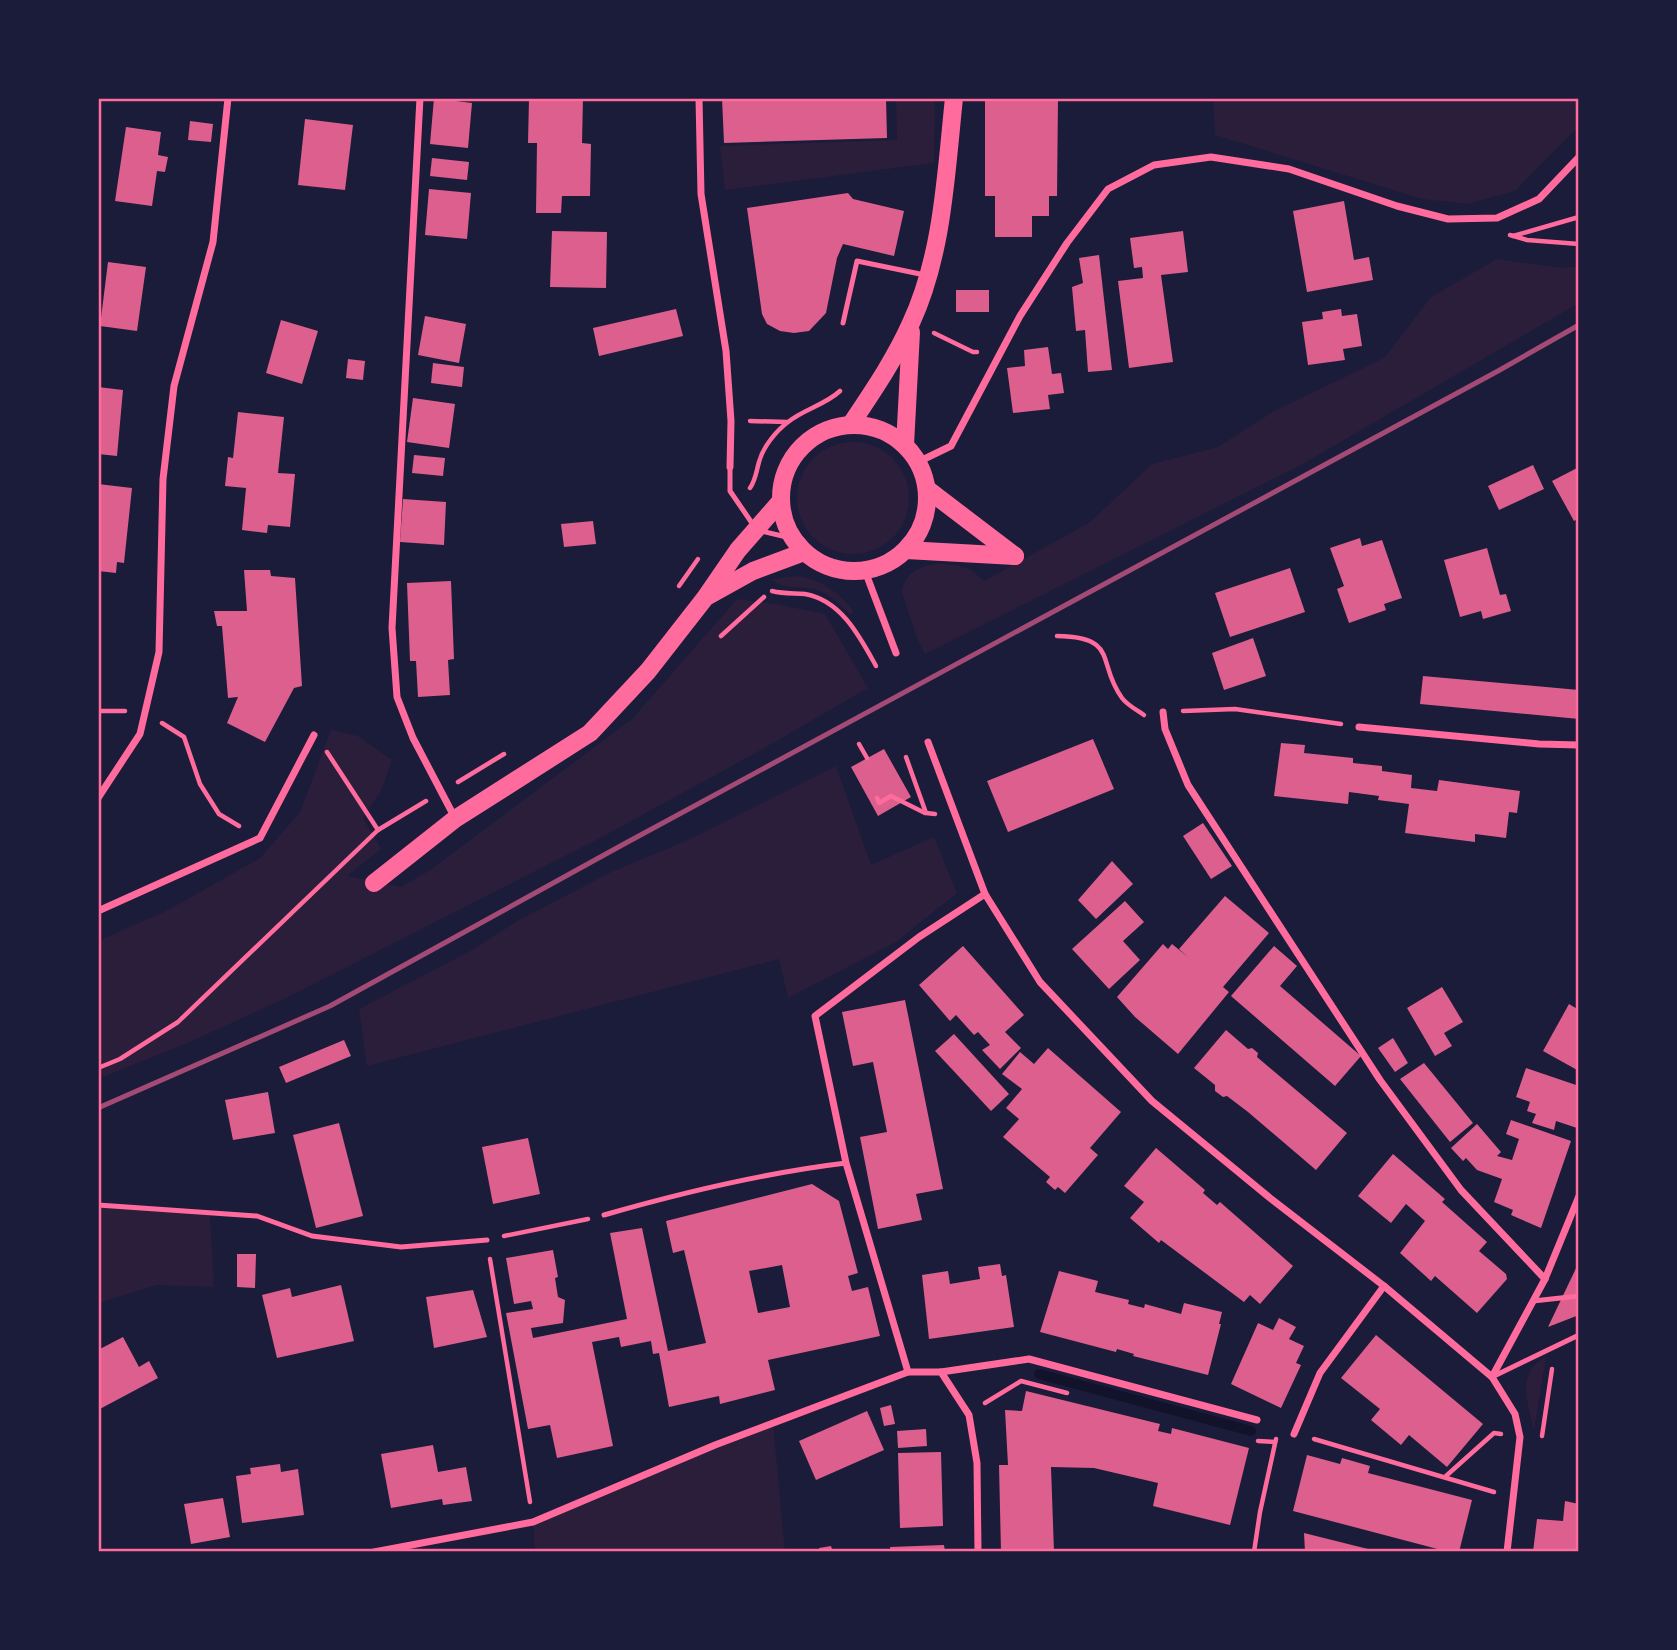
<svg xmlns="http://www.w3.org/2000/svg" width="1677" height="1650" font-family="Ubuntu,sans-serif">
	<rect width="100%" height="100%" fill="#1b1b3a"/>
	<!-- green -->
	<g fill="#2a1e3b">
		<path d="M896,98H935L934,163L725,190L720,146L897,140Z"/>
		<path d="M1213,98H1579V126L1515,191L1467,204L1422,199L1215,135Z"/>
		<path d="M1497,259L1564,268L1579,266V303L1301,465L925,654L917,638L902,593C904,561 948,559 971,570C975,573 980,577 984,581L1090,522L1152,464L1218,447L1274,411L1384,358L1431,297Z"/>
		<circle cx="853" cy="498" r="56"/>
		<path d="M797,576C821,579 839,592 854,612L850,614C839,604 828,592 813,589C799,586 782,590 771,579Z"/>
		<path d="M737,599L776,604L825,614L868,688L761,750L604,836L286,998L190,1042L98,1079V941L168,910L260,858L300,812L331,730L358,736L392,760L382,789L363,818L381,849L347,876L401,887L430,870L632,719Z"/>
		<path d="M836,766L871,865L934,837L957,893L896,942L788,998L779,959L367,1066L359,1009L472,950L519,920L609,873L690,839Z"/>
		<path d="M98,1205L210,1213L214,1287L157,1285L98,1303Z"/>
		<path d="M1546,1357L1534,1430C1528,1404 1515,1372 1546,1357Z"/>
		<path d="M773,1423L785,1552H535L533,1522Z"/>
	</g>
	<g fill="none" stroke-linecap="round" stroke-linejoin="round">
		<!-- stream -->
		<path stroke="#12122b" stroke-width="10" d="M1039,1374L1251,1431"/>
	</g>
	<!-- building -->
	<g fill="#dd5f8e" fill-rule="evenodd">
		<path d="M434,98H456V101L472,103L468,148L430,144Z"/>
		<path d="M529,98H583L582,143L591,144L590,196H562L561,213H536L537,143H528Z"/>
		<path d="M722,98H886L887,138L724,143Z"/>
		<path d="M985,98H1058L1057,196H1049V216H1032V237H995V196H985Z"/>
		<path d="M305,119L353,125L345,190L298,185Z"/>
		<path d="M190,121L213,124L211,142L188,140Z"/>
		<path d="M126,127L161,132L158,155L168,157L165,172L157,171L152,206L115,201Z"/>
		<path d="M432,158L469,162L467,180L430,176Z"/>
		<path d="M429,189L471,193L467,239L425,235Z"/>
		<path d="M848,193L853,199L904,211L894,256L843,244L837,258L826,313L809,331L794,333L780,331L767,324L762,314L747,208Z"/>
		<path d="M1344,201L1354,260L1369,257L1373,280L1307,292L1293,211Z"/>
		<path d="M552,231L607,232L606,288L550,287Z"/>
		<path d="M1183,231L1188,272L1161,275L1173,362L1129,368L1118,281L1143,278L1142,267L1134,268L1130,238Z"/>
		<path d="M1099,255L1112,370L1088,372L1085,330L1076,331L1072,287L1083,283L1079,258Z"/>
		<path d="M108,262L146,267L137,331L100,326Z"/>
		<rect x="956" y="290" width="33" height="22"/>
		<path d="M676,309L683,336L599,356L593,328Z"/>
		<path d="M1341,309L1342,316L1357,314L1362,346L1343,349L1345,360L1308,365L1302,322L1323,319L1322,312Z"/>
		<path d="M425,316L466,324L459,363L418,355Z"/>
		<path d="M281,320L318,331L302,384L266,373Z"/>
		<path d="M1048,347L1052,374L1061,373L1064,393L1048,395L1050,409L1013,413L1007,368L1025,366L1024,350Z"/>
		<path d="M348,359L365,361L363,380L346,378Z"/>
		<path d="M433,363L464,367L462,387L431,383Z"/>
		<path d="M98,387L123,390L117,456L98,454Z"/>
		<path d="M413,398L455,404L449,448L407,442Z"/>
		<path d="M238,412L284,417L278,473L295,474L290,527L268,525L267,533L242,530L246,488L225,486L228,457L233,458Z"/>
		<path d="M414,455L445,458L443,476L412,473Z"/>
		<path d="M1533,465L1544,489L1499,510L1488,486Z"/>
		<path d="M1579,467V518L1574,521L1552,481Z"/>
		<path d="M98,484L132,488L124,563L117,562L116,573L98,571Z"/>
		<path d="M403,499L446,502L444,545L400,542Z"/>
		<path d="M593,521L596,544L564,547L561,524Z"/>
		<path d="M1360,538L1362,546L1382,540L1402,598L1384,604L1386,610L1349,623L1337,589L1344,586L1330,548Z"/>
		<path d="M1487,548L1500,595L1506,594L1511,611L1483,619L1481,611L1460,617L1444,560Z"/>
		<path d="M1290,568L1305,612L1230,637L1215,593Z"/>
		<path d="M244,570H270L271,576L295,578L302,686L294,688L265,742L227,723L238,697L228,698L222,626H217L214,611H247Z"/>
		<path d="M451,581L454,659L448,660L450,695L418,697L416,661H410L407,583Z"/>
		<path d="M1253,638L1266,676L1224,690L1212,653Z"/>
		<path d="M1423,676L1579,690V719L1420,704Z"/>
		<path d="M1093,739L1114,789L1008,832L987,781Z"/>
		<path d="M1281,743L1305,745L1304,753L1353,758V763L1382,766V771L1412,775L1411,788L1437,791L1439,780L1520,791L1517,813L1509,812L1506,838L1475,834V842L1405,833L1409,804L1378,800L1379,796L1349,792L1348,804L1274,796Z"/>
		<path d="M884,749L911,797L878,816L851,767Z"/>
		<path d="M1203,823L1232,866L1211,879L1183,836Z"/>
		<path d="M1112,861L1133,884L1096,919L1078,900Z"/>
		<path d="M1225,896L1269,933L1223,987L1229,992L1178,1054L1135,1017L1117,997L1163,944L1168,949L1172,944L1188,957L1179,949Z"/>
		<path d="M1125,901L1144,922L1123,941L1140,960L1109,989L1072,949Z"/>
		<path d="M963,946L1024,1015L1005,1032L1021,1048L1000,1069L982,1050L990,1045L978,1032L974,1035L956,1015L950,1021L919,985Z"/>
		<path d="M1274,946L1297,966L1280,986L1361,1056L1335,1086L1231,996Z"/>
		<path d="M1442,987L1463,1022L1444,1033L1452,1046L1435,1056L1407,1008Z"/>
		<path d="M905,1000L943,1189L916,1194L922,1220L878,1229L860,1137L887,1132L873,1062L853,1066L842,1012Z"/>
		<path d="M1569,1004L1579,1010V1071L1543,1051Z"/>
		<path d="M1226,1030L1248,1049L1252,1048L1258,1053L1257,1057L1347,1133L1316,1170L1248,1112L1227,1096L1223,1097L1215,1091V1085L1194,1068Z"/>
		<path d="M954,1034L1009,1094L991,1111L935,1051Z"/>
		<path d="M1393,1038L1408,1063L1395,1072L1378,1048Z"/>
		<path d="M344,1040L351,1056L286,1083L279,1067Z"/>
		<path d="M1048,1048L1121,1112L1090,1148L1098,1155L1065,1193L1058,1187L1055,1190L1046,1182L1050,1177L1003,1137L1019,1119L1006,1108L1022,1089L1002,1074L1020,1052L1034,1064Z"/>
		<path d="M1424,1063L1473,1123L1450,1142L1400,1079Z"/>
		<path d="M1526,1068L1579,1086V1121L1577,1128L1556,1121L1554,1130L1532,1123L1536,1114L1527,1111L1530,1102L1516,1097Z"/>
		<path d="M268,1092L275,1133L233,1140L225,1100Z"/>
		<path d="M1511,1120L1571,1141L1541,1228L1511,1215L1513,1210L1494,1202L1502,1179L1477,1170L1466,1158L1463,1161L1451,1148L1477,1124L1501,1152L1497,1156L1512,1160L1519,1139L1506,1134Z"/>
		<path d="M339,1123L363,1216L316,1228L293,1135Z"/>
		<path d="M528,1138L540,1194L493,1204L482,1147Z"/>
		<path d="M1156,1148L1205,1190L1203,1193L1217,1205L1220,1202L1293,1266L1260,1304L1250,1295L1244,1302L1161,1240L1159,1243L1130,1218L1144,1202L1124,1186Z"/>
		<path d="M1393,1154L1445,1199L1442,1202L1487,1242L1479,1251L1506,1274L1507,1279L1477,1313L1435,1276L1431,1281L1400,1253L1425,1221L1406,1204L1391,1223L1358,1196Z"/>
		<path d="M812,1184L839,1201L858,1273L848,1276L852,1291L868,1287L880,1336L768,1360L775,1390L720,1404L719,1396L669,1407L659,1353L653,1354L651,1341L621,1347L619,1337L592,1342L613,1446L557,1458L550,1425L528,1429L506,1313L533,1309L531,1301L514,1304L506,1258L553,1250L558,1277L555,1278L558,1297L565,1300L563,1323L531,1328L533,1338L627,1319L610,1233L642,1228L668,1351L706,1343L684,1250L673,1253L666,1221ZM782,1265L790,1307L758,1313L749,1271Z"/>
		<path d="M237,1254H256L255,1288L237,1287Z"/>
		<path d="M1579,1262V1315L1548,1327Z"/>
		<path d="M1000,1264L1002,1276L1006,1275L1014,1327L929,1339L922,1275L948,1271L950,1284L980,1279L978,1267Z"/>
		<path d="M1059,1271L1098,1281L1095,1292L1129,1300L1128,1304L1144,1308L1145,1304L1181,1314L1184,1303L1222,1312L1219,1324H1221L1208,1375L1133,1356L1134,1354L1117,1349L1116,1352L1040,1332Z"/>
		<path d="M341,1285L354,1341L277,1358L262,1295L290,1288L292,1297Z"/>
		<path d="M473,1290L487,1337L434,1348L426,1297Z"/>
		<path d="M1279,1318L1296,1327L1289,1339L1304,1346L1296,1363L1301,1365L1281,1408L1231,1384L1258,1323L1273,1330Z"/>
		<path d="M1376,1335L1483,1424L1447,1467L1409,1435L1401,1445L1371,1420L1380,1409L1341,1378Z"/>
		<path d="M123,1337L139,1367L149,1361L158,1378L98,1410V1350Z"/>
		<path d="M1026,1391L1160,1424L1158,1431L1171,1434L1172,1428L1249,1448L1230,1525L1153,1506L1158,1483L1094,1468L1051,1467L1054,1552H1001L999,1465H1008L1005,1410L1022,1411Z"/>
		<path d="M891,1405L895,1424L884,1426L880,1408Z"/>
		<path d="M867,1411L884,1450L816,1480L799,1441Z"/>
		<path d="M926,1429L927,1446L898,1448L897,1431Z"/>
		<path d="M433,1445L438,1472L466,1467L472,1501L443,1505L442,1499L391,1508L381,1454Z"/>
		<path d="M941,1452L943,1526L900,1528L898,1453Z"/>
		<path d="M1307,1455L1340,1464L1342,1458L1370,1466L1368,1473L1472,1500L1459,1552H1449L1293,1511Z"/>
		<path d="M280,1464L281,1472L298,1469L304,1515L242,1523L236,1476L251,1474L250,1468Z"/>
		<path d="M223,1498L230,1537L191,1544L184,1504Z"/>
		<path d="M1565,1501L1579,1504V1552H1533L1537,1519L1563,1521Z"/>
		<path d="M1304,1533L1376,1551L1375,1552H1305Z"/>
		<path d="M944,1545L945,1552H891L890,1547Z"/>
		<path d="M831,1546L833,1552H820L819,1548Z"/>
	</g>
	<g fill="none" stroke-linecap="round" stroke-linejoin="round">
		<!-- path -->
		<g stroke="#ff6b9d" stroke-width="4.5">
			<path d="M1510,235L1527,240L1579,244"/>
			<path d="M1513,236L1579,217"/>
			<path d="M934,333L973,352H977"/>
			<path d="M750,421L787,422"/>
			<path d="M750,488C756,479 756,472 759,462C763,447 776,431 788,422C804,409 825,405 840,391"/>
			<path d="M679,586L698,559"/>
			<path d="M772,591C784,594 794,593 805,594C841,600 860,637 876,666"/>
			<path d="M721,636L764,597"/>
			<path d="M1057,636C1120,637 1096,663 1122,698C1127,705 1137,710 1144,715"/>
			<path d="M98,711H125"/>
			<path d="M1183,711L1235,709L1341,724"/>
			<path d="M162,723L184,737L200,784L219,814L239,826"/>
			<path d="M859,744L867,758"/>
			<path d="M327,752L378,830"/>
			<path d="M906,757L926,813L935,814"/>
			<path d="M458,782L504,754"/>
			<path d="M877,798L879,803L891,796L925,813"/>
			<path d="M98,1068L120,1059L178,1022L378,830L426,801"/>
			<path d="M504,1236L588,1219"/>
			<path d="M490,1259L530,1502"/>
			<path d="M985,1403L1021,1381L1067,1393"/>
			<path d="M1542,1436L1552,1369"/>
			<path d="M1314,1439L1494,1492"/>
			<path d="M1258,1441L1275,1442"/>
			<path d="M1446,1476L1494,1433L1501,1434"/>
			<path d="M1254,1552L1260,1512L1276,1439"/>
		</g>
		<!-- service -->
		<g stroke="#ff6b9d" stroke-width="5">
			<path d="M843,323L857,261L925,275"/>
			<path d="M730,467V491L754,526"/>
			<path d="M761,531L791,538"/>
			<path d="M98,1205L257,1216L312,1236L401,1247L487,1240"/>
			<path d="M604,1215C684,1192 763,1173 846,1163"/>
			<path d="M1533,1301L1579,1296"/>
			<path d="M1492,1377L1579,1335"/>
		</g>
		<!-- minor -->
		<g stroke="#ff6b9d" stroke-width="7">
			<path d="M420,98L392,628L397,697L413,738L455,818"/>
			<path d="M699,98L701,194L726,351L731,421L730,467"/>
			<path d="M918,462L951,446L1020,316L1067,243L1108,189L1154,165L1211,157L1289,169L1397,206L1448,219L1497,218L1539,199L1579,157"/>
			<path d="M865,571L896,653"/>
			<path d="M1163,712L1165,729L1188,785L1380,1080L1461,1190L1545,1279"/>
			<path d="M1359,727L1539,744L1579,745"/>
			<path d="M928,742L985,894L1040,982L1152,1101L1270,1198L1384,1286L1492,1377L1515,1414L1520,1437L1507,1552"/>
			<path d="M98,798L140,734L159,652L163,479L174,386L213,242L228,98"/>
			<path d="M98,911L260,838L314,735"/>
			<path d="M941,1372L1029,1359L1257,1420"/>
			<path d="M1492,1377L1545,1279L1579,1196"/>
			<path d="M1294,1434L1320,1373L1384,1286"/>
			<path d="M374,1552L533,1522L715,1445L908,1372"/>
			<path d="M978,1552L977,1463L969,1415L941,1372H908L846,1163L815,1016L919,937L985,894"/>
		</g>
		<!-- primary -->
		<g stroke="#ff6b9d" stroke-width="18">
			<path d="M851,424C873,391 895,359 911,323C943,254 946,173 954,98"/>
			<circle cx="854" cy="498" r="73"/>
			<path d="M905,445L911,332"/>
			<path d="M927,489L1015,556"/>
			<path d="M906,550L1015,556"/>
			<path d="M708,596L753,571L804,552"/>
			<path d="M374,883L455,819L590,733L648,671L705,598L738,550L780,502"/>
		</g>
		<!-- rail -->
		<path stroke="#a44b75" stroke-width="5" d="M98,1108L330,1006L624,844L1498,371L1579,325"/>
	</g>
	<!-- border -->
	<rect width="1677" height="1650" fill="none" stroke="#1b1b3a" stroke-width="200"/>
	<rect x="100" y="100" width="1477" height="1450" fill="none" stroke="#ff6b9d" stroke-width="2.5"/>
</svg>
